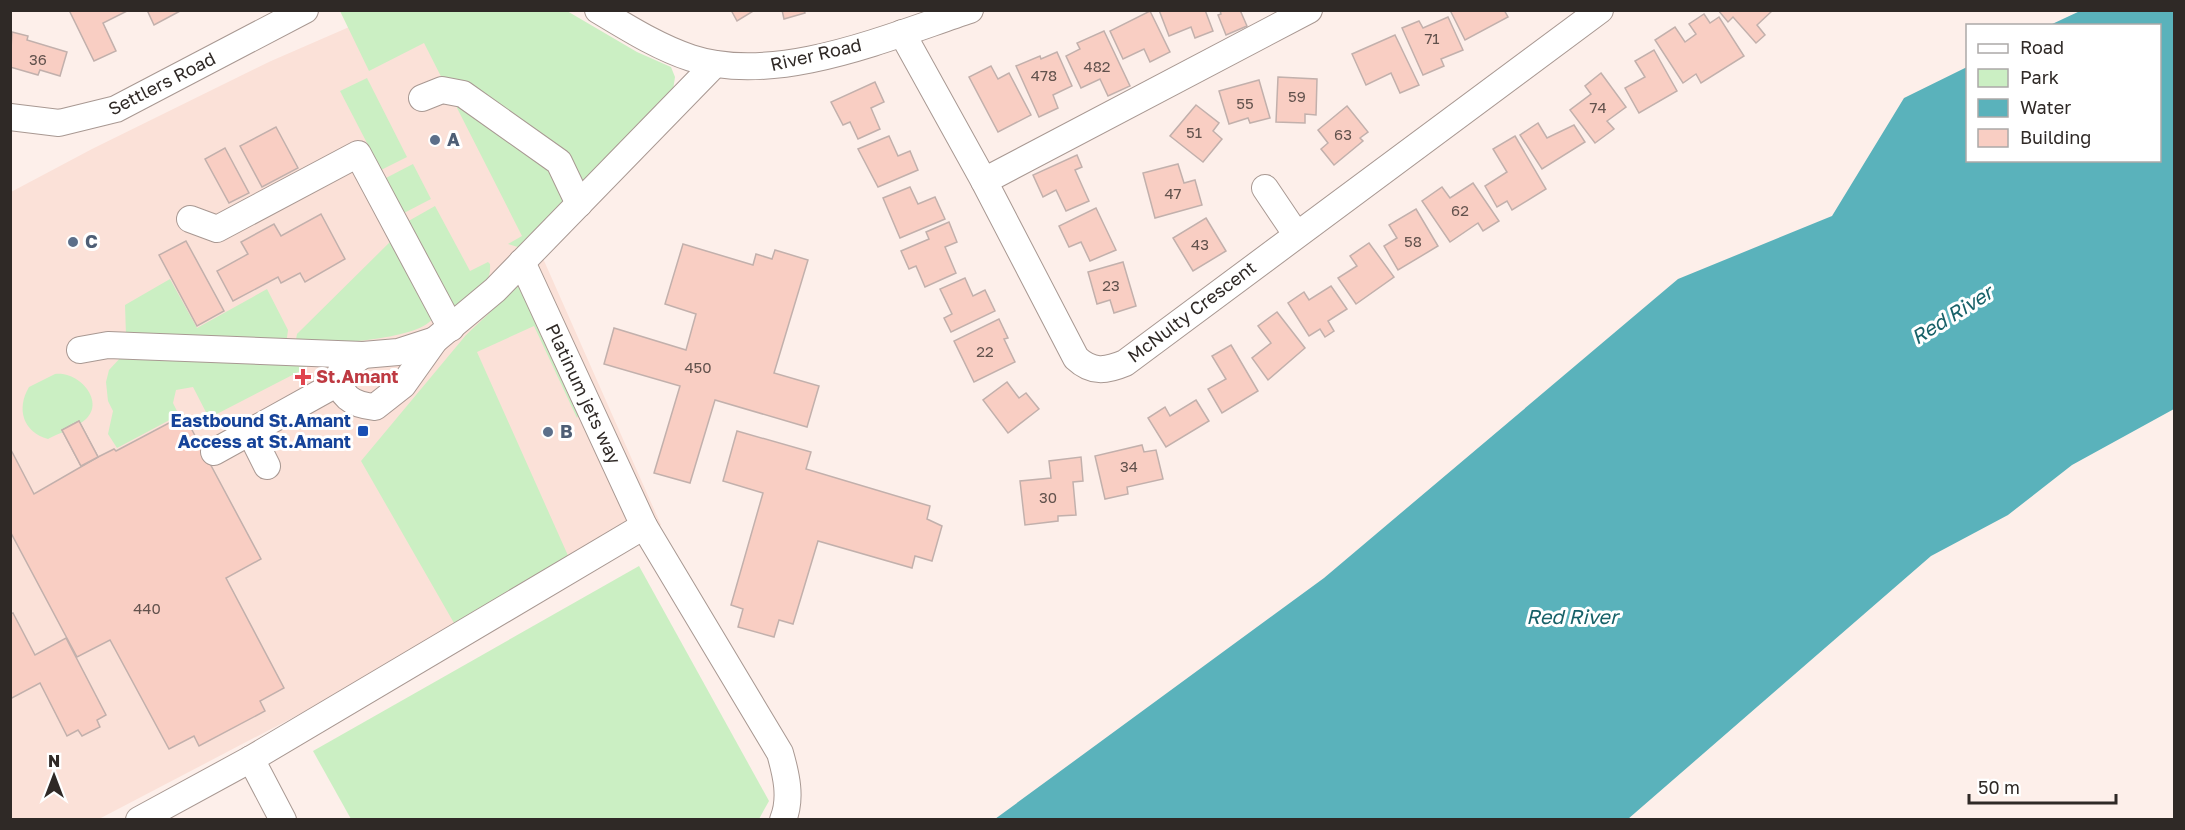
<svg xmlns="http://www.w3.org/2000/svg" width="2185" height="830" font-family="'Golos Text',sans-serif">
	<rect width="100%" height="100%" fill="#fdefea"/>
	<!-- built -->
	<path fill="#fbe1d8" d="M386,11H526L530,229L661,525L99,819L11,820V192L92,149L271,61Z"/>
	<!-- green -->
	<g fill="#cbefc3">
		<path d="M340,11H567L637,52L671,67L675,77L672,97L521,248L508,244L522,236L424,43L369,71Z"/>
		<path d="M367,78L407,157L381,170L340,91Z"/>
		<path d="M413,164L431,199L402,214L384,179Z"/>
		<path d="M435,206L470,271L488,262L490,264C492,287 472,296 455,309L405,223Z"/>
		<path d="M392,240L433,318C418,341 323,344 295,345L297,334Z"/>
		<path d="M170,279L197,328L267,289L288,330L286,345L126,335L125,305Z"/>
		<path d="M518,286L524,288L580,412L577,418L534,326L477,352L570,560L458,630L361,461L466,335Z"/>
		<path d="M122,356L306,365V368L209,418L193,387L176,390L173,403L179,415L117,448L108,434L113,411L108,401L106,382L109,370Z"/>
		<path d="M55,374C80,371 105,402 86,419C76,428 59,433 48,439C23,432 16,409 29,387Z"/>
		<path d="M639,566L769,801L759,819H351L313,751Z"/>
	</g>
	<!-- water -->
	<path fill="#5ab2bb" d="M2080,11H2174V409L2072,465L2008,515L1931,556L1628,819H995L1324,578L1678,279L1832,216L1904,98L1967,67L1968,160H2160V26L2050,25Z"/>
	<!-- building -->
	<g fill="#f9cec3" stroke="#c2b0ac" stroke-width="1.5">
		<path d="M69,10H129L103,23L116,51L94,61Z"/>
		<path d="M147,10H182L154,25Z"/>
		<path d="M731,10H755L737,21Z"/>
		<path d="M782,10H804L805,13L784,19Z"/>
		<path d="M1159,10H1205L1213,31L1195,38L1191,27L1169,36Z"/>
		<path d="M1220,10H1240L1247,26L1226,35L1218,15L1221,14Z"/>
		<path d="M1450,10H1504L1508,17L1465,40Z"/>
		<path d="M1718,10H1773L1757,25L1765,35L1756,43L1733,17L1728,22Z"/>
		<path d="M1150,11L1170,52L1150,62L1144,49L1123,59L1110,31Z"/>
		<path d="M1704,14L1710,23L1719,17L1744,56L1701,83L1696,74L1683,83L1655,40L1675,27L1685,42L1696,34L1689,24Z"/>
		<path d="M1448,17L1463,50L1441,59L1444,66L1423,75L1402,28L1419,21L1423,28Z"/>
		<path d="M1104,31L1130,86L1108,96L1100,79L1081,88L1066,56L1080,49L1077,43Z"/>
		<path d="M12,32L28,36L27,40L67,52L60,76L40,70L38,75L10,67Z"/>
		<path d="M1395,35L1419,85L1400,93L1391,73L1366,85L1352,54Z"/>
		<path d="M1654,50L1677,91L1639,113L1625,88L1645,77L1635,61Z"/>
		<path d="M1057,52L1072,86L1053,95L1058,108L1039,117L1016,66L1040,56L1041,59Z"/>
		<path d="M991,66L998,79L1009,73L1031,115L998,132L969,77Z"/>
		<path d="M1601,73L1626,107L1607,121L1614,129L1595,143L1570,110L1591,94L1585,86Z"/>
		<path d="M1278,77L1317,79L1316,115L1305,114V123L1276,122Z"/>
		<path d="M1259,80L1270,118L1250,123L1248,118L1229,124L1219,91Z"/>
		<path d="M875,82L884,102L871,108L880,129L858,139L850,122L843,125L831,102Z"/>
		<path d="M1196,105L1219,123L1213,131L1222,139L1203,162L1170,136Z"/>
		<path d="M1347,106L1368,132L1360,138L1363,141L1334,165L1321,149L1328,143L1318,130Z"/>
		<path d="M1538,123L1547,138L1574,125L1585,142L1542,169L1520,135Z"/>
		<path d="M276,127L298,168L262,187L240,146Z"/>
		<path d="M889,136L898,156L910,151L918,170L878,187L858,149Z"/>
		<path d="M1515,136L1546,189L1512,210L1507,201L1497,207L1485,186L1507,172L1493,149Z"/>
		<path d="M225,148L249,193L229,203L205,159Z"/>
		<path d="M1077,155L1082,167L1075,170L1089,201L1066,211L1056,190L1043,197L1033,175Z"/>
		<path d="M1178,164L1184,183L1195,180L1202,205L1155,218L1143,173Z"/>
		<path d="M1473,183L1499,221L1483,231L1478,223L1450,242L1422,201L1442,187L1450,198Z"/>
		<path d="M910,187L918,204L935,197L945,219L900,238L883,198Z"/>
		<path d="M1096,208L1116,250L1090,261L1081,242L1069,247L1059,226Z"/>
		<path d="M1416,209L1438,246L1398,270L1384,246L1397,238L1389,225Z"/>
		<path d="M321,214L345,259L305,282L300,273L281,283L278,277L233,301L217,271L248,254L241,242L274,224L281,236Z"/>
		<path d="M1206,218L1226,251L1193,271L1173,238Z"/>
		<path d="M949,222L957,242L945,247L956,273L925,287L916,266L909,269L901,251L929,239L926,232Z"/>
		<path d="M186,241L224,311L197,326L159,255Z"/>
		<path d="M1369,243L1394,277L1356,304L1338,278L1357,266L1350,256Z"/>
		<path d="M683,244L753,265L756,254L772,259L775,250L808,260L774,373L819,386L807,427L715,400L690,483L654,473L680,386L604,364L614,328L686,350L696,314L665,304Z"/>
		<path d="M1123,262L1136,306L1114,313L1110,300L1097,304L1088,272Z"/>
		<path d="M965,278L973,296L985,290L995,311L951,332L944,318L952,314L940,289Z"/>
		<path d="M1331,286L1347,309L1328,321L1334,331L1325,337L1320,329L1309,336L1288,303L1304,292L1309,300Z"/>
		<path d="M1277,312L1305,348L1268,380L1252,358L1271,343L1258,326Z"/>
		<path d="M999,319L1008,338L1004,339L1015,362L974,382L954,341Z"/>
		<path d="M1231,345L1258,391L1222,413L1208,389L1226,379L1212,356Z"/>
		<path d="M1007,382L1019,398L1026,393L1039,409L1008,433L983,400Z"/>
		<path d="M1196,400L1209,421L1166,447L1148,418L1165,407L1170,416Z"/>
		<path d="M184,415L261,559L226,578L284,688L260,701L265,711L199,746L194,736L169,749L110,640L77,657L11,533L10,448L34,494L98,457L114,449L116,451Z"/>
		<path d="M79,421L98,457L81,466L62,430Z"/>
		<path d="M79,421L98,457L81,466L62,430Z"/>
		<path d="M737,431L811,452L806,469L930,506L927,519L942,526L932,561L915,556L912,568L818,541L793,624L779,620L774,637L738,627L743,609L731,605L763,493L723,481Z"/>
		<path d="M1142,445L1144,452L1156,450L1163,479L1127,487L1128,494L1105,499L1095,456Z"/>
		<path d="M1081,457L1083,481L1073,482L1076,515L1058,516V521L1025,525L1020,481L1051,478L1049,461Z"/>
		<path d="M13,613L35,655L66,638L106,715L97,720L100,727L82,736L78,730L67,736L40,683L10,699V614Z"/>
	</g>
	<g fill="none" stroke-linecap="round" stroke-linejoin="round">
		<!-- minor casing -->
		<g stroke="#a89892" stroke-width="28">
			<g id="minor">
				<path d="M598,10C628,28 658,47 691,58C776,86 888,37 970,10"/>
				<path d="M902,33L984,181L1076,358C1092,373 1106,371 1125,363L1600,10"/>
				<path d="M422,98L442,90L463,94L559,162L579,204"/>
				<path d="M10,117L59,123L116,109L305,10"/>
				<path d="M984,181L1309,10"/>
				<path d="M1265,188L1296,234"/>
				<path d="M190,219L217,229L358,154L451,328"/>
				<path d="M522,262L644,526L780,753C786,774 792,798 783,820"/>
				<path d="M80,350L108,345L363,355L398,352L435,340"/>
				<path d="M363,355L341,371C336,396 353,405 375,407L403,385L435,340L495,290L715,64"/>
				<path d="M250,432L267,466"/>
				<path d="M214,452L338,383"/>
				<path d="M251,759L283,820"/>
				<path d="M139,820L251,759L644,526"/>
			</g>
		</g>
		<!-- minor -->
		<use href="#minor" stroke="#fff" stroke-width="26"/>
	</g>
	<!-- markers -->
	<g fill="#5c6f8a" stroke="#fff" stroke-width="2">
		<circle cx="435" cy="140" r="6"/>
		<circle cx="73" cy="242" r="6"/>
		<circle cx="548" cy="432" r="6"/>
	</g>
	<path fill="#e0444e" stroke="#fff" stroke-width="2" d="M300 368h6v6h6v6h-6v6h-6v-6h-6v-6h6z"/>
	<rect fill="#1a4fb4" stroke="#fff" stroke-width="2" x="357" y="425" width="12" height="12" rx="3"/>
	<g text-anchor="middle" stroke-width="6" stroke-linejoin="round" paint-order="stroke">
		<!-- number labels -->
		<g font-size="15" fill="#62524d">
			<text x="1432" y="44">71</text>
			<text x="38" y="65">36</text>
			<text x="1097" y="72">482</text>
			<text x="1044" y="81">478</text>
			<text x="1297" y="102">59</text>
			<text x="1245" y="109">55</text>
			<text x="1598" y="113">74</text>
			<text x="1194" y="138">51</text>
			<text x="1343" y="140">63</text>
			<text x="1173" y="199">47</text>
			<text x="1460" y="216">62</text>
			<text x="1413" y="247">58</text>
			<text x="1200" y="250">43</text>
			<text x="1111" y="291">23</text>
			<text x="985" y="357">22</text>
			<text x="698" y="373">450</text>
			<text x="1129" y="472">34</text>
			<text x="1048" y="503">30</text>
			<text x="147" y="614">440</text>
		</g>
		<!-- street labels -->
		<g font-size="18" fill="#2f2926" stroke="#fff">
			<text transform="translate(816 55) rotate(-13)" y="6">River Road</text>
			<text transform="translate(162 84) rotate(-27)" y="6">Settlers Road</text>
			<text transform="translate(1192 312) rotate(-37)" y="6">McNulty Crescent</text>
			<text transform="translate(583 394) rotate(65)" y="6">Platinum jets way</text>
		</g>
		<!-- service labels -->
		<g font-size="18" font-weight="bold" fill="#4e5e75" stroke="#fff" text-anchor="start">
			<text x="447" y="146">A</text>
			<text x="85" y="248">C</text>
			<text x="560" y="438">B</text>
		</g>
		<!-- health labels -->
		<g font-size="18" font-weight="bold" fill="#be3a42" stroke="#fff" text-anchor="start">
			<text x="316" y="383">St.Amant</text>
		</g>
		<!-- transit labels -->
		<g font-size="18" font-weight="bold" fill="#164399" stroke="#fff" text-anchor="end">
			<text x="351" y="427">Eastbound St.Amant<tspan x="351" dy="21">Access at St.Amant</tspan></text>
		</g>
		<!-- water labels -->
		<g font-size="20" font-style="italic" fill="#176168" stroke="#fff">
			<text transform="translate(1952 315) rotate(-32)" y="7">Red River</text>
			<text x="1572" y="624">Red River</text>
		</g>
	</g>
	<!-- border -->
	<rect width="2185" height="830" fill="none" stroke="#2f2926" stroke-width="24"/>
	<!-- legend -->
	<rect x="1966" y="24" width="195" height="138" fill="#ffffff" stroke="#aca9a8" stroke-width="1.5"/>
	<rect x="1978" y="44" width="30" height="9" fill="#ffffff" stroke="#aca9a8" stroke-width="1.5"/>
	<text x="2020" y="54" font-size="18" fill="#2f2926">Road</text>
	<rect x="1978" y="69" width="30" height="18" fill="#cbefc3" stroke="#aca9a8" stroke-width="1.5"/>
	<text x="2020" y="84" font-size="18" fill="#2f2926">Park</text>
	<rect x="1978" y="99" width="30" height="18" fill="#5ab2bb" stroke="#aca9a8" stroke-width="1.5"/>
	<text x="2020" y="114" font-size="18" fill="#2f2926">Water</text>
	<rect x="1978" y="129" width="30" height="18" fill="#f9cec3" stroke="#aca9a8" stroke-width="1.5"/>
	<text x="2020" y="144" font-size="18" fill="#2f2926">Building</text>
	<!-- north arrow -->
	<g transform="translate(54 776)" stroke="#ffffff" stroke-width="4.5" paint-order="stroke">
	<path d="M0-4.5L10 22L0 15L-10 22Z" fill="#2f2926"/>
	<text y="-9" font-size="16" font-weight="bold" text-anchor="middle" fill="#2f2926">N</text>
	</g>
	<!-- scale -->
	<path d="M1969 794v9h147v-9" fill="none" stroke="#2f2926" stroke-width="3"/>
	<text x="1978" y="794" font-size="18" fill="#2f2926" stroke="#ffffff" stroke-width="4.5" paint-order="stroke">50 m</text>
</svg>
